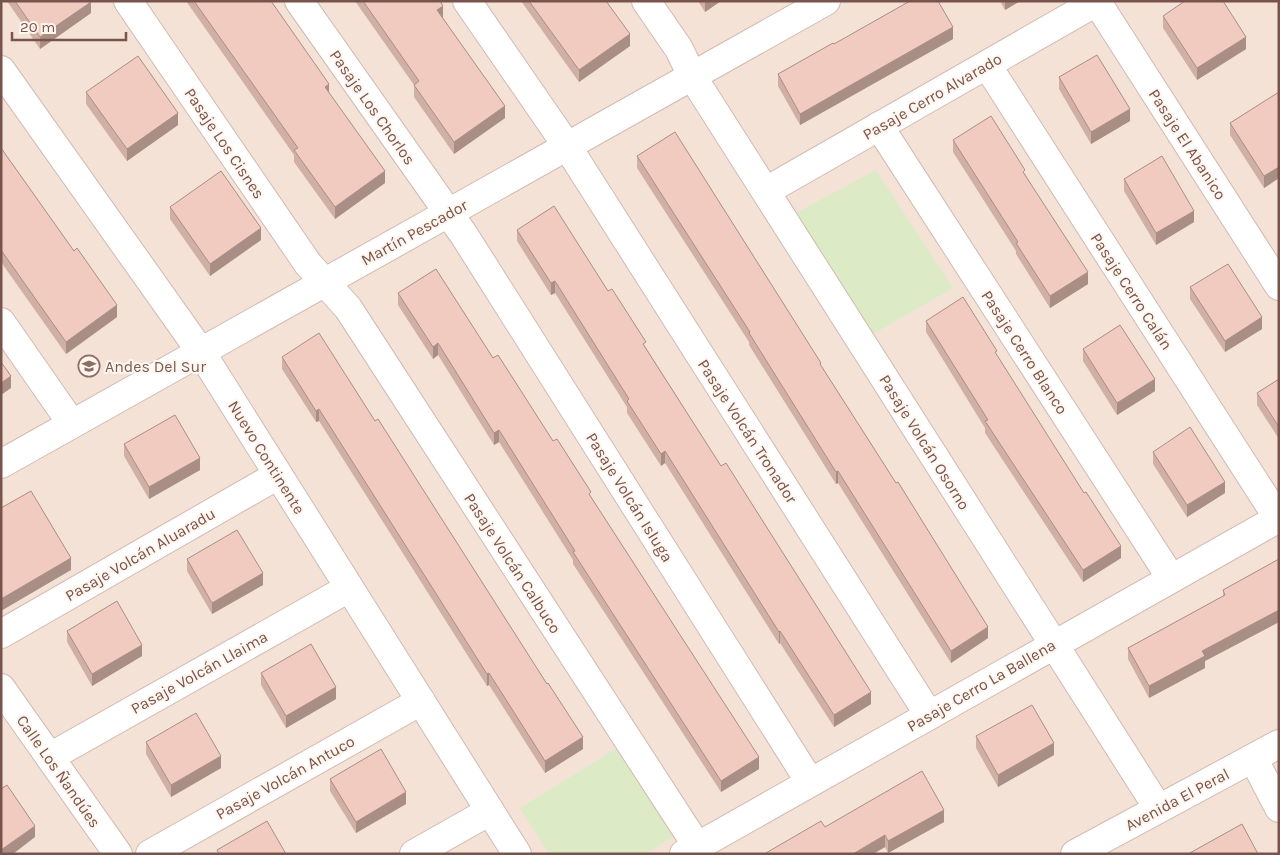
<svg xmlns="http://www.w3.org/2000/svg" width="1280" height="855" font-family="Karla,sans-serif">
	<rect width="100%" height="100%" fill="#fdf2e9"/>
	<!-- residential -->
	<rect fill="#f4e2d7" x="1" y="1" width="1278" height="853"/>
	<!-- green -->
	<g fill="#dcebc6">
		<path d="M876,170L953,288L873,334L794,214Z"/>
		<path d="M617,748L673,837L646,854H549L520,808Z"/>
	</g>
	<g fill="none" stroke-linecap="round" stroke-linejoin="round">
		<!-- minor casing -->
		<g stroke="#d2bab0" stroke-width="30">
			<g id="minor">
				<path d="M128,1L308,264L348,308L697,846"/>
				<path d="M299,1L464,235L810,782"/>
				<path d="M467,1L567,146L929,715"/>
				<path d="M646,1L679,49L692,76L1158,808"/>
				<path d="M1097,2L1279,286"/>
				<path d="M987,65L1278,518"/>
				<path d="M1,70L201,352L517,854"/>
				<path d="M879,126L1171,578"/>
				<path d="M766,191L1098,1"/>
				<path d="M1,322L72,424"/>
				<path d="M1,464L826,1"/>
				<path d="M1,634L278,475"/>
				<path d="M1,688L118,854"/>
				<path d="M50,757L349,588"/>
				<path d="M1253,758L1279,808"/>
				<path d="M150,854L421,701"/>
				<path d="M414,854L490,811"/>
				<path d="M684,854L1279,518"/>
				<path d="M1075,854L1279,744"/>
			</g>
		</g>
		<!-- minor -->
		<use href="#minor" stroke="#fff" stroke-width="28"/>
	</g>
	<!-- wall -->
	<g fill="#d0afa5">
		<path d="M7,1H91V13L40,49Z"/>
		<path d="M186,1H271L329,92L385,183L335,219L294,162V155Z"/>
		<path d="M355,1H440L443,18L505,118L454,154L414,97V85Z"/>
		<path d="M521,1H606L630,46L579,82Z"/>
		<path d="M698,1H721L705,12Z"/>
		<path d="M1000,1H1020L1005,10Z"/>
		<path d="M1163,16L1246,49L1197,80L1163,28Z"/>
		<path d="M953,39L800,125L778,86V74L834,44Z"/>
		<path d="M1059,77L1130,121L1091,144L1059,89Z"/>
		<path d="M86,92L178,125L127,161L86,104Z"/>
		<path d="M1279,92V178L1264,188L1230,135V123Z"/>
		<path d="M953,140L1025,174L1088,284L1050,308L1016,254V251L953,152Z"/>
		<path d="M1,148L117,317L66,354L1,262Z"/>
		<path d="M637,156L821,366L988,638L951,663L838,483L836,484L749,345V342L637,168Z"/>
		<path d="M1124,179L1194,222L1156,245L1124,191Z"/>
		<path d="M170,207L261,240L210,276L170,219Z"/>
		<path d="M517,230L608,291L646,348L871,704L834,727L780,643L779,644L665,463L661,466L627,413V407L555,293L551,295L517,241Z"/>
		<path d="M1190,287L1262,329L1225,352L1190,299Z"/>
		<path d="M398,293L493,358L553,441L591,497L759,769L721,792L573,564V560L499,442L494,445L438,355L433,359L398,305Z"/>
		<path d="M926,321L997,356L1121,558L1083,582L985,433V428L926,332Z"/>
		<path d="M1083,349L1155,391L1117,415L1083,361Z"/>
		<path d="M282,357L583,749L545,773L489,685L487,686L319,421L316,422L282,369Z"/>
		<path d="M1279,379V439L1257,405V393Z"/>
		<path d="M124,444L200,470L149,499L124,456Z"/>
		<path d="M1153,452L1225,493L1187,517L1153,464Z"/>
		<path d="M187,559L263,585L212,614L187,571Z"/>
		<path d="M1279,559V622L1205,661V668L1149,698L1128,659V648L1223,596V590Z"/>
		<path d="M67,631L142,656L92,686L67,642Z"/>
		<path d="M261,673L336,699L286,728L261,685Z"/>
		<path d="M976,736L1054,755L998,787L976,748Z"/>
		<path d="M146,742L221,768L171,797L146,754Z"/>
		<path d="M330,779L406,804L356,833L330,791Z"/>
		<path d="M944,822L888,853L885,847L873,854H766V853L825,827Z"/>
	</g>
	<!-- shaded-wall -->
	<g fill="#a98e86">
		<path d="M705,1H721L705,12Z"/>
		<path d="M1005,1H1020L1005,10Z"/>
		<path d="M91,2V13L40,49V37Z"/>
		<path d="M443,6V18L437,10Z"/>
		<path d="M953,27V39L800,125V114Z"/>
		<path d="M630,34V46L579,82V70Z"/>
		<path d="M1246,37V49L1197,80V68Z"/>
		<path d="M329,84V96L325,87Z"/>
		<path d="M505,106V118L454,154V142Z"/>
		<path d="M1130,109V121L1091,144V132Z"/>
		<path d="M178,113V125L127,161V149Z"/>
		<path d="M1279,167V178L1264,188V176Z"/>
		<path d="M385,171V183L335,219V207Z"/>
		<path d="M1194,211V222L1156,245V233Z"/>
		<path d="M261,228V240L210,276V264Z"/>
		<path d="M1088,272V284L1050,308V296Z"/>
		<path d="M555,281V293L551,295V283Z"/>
		<path d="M117,305V317L66,354V342Z"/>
		<path d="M1262,317V329L1225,352V341Z"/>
		<path d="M438,343V355L433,359V347Z"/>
		<path d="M11,376V388L1,395V383Z"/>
		<path d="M1155,379V391L1117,415V403Z"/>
		<path d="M319,409V421L316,422V411Z"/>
		<path d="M499,430V442L494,445V433Z"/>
		<path d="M665,451V463L661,466V454Z"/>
		<path d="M200,458V470L149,499V487Z"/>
		<path d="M838,471V483L836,484V472Z"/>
		<path d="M1225,482V493L1187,517V505Z"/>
		<path d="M1121,546V558L1083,582V570Z"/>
		<path d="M71,558V570L1,611V599Z"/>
		<path d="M263,573V585L212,614V603Z"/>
		<path d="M1279,610V622L1205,661V668L1149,698V686L1202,651Z"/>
		<path d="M988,627V638L951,663V651Z"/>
		<path d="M780,631V643L779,644V632Z"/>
		<path d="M142,645V656L92,686V674Z"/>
		<path d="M489,673V685L487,686V674Z"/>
		<path d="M336,687V699L286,728V716Z"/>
		<path d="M871,692V704L834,727V715Z"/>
		<path d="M583,737V749L545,773V761Z"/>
		<path d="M1054,743V755L998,787V775Z"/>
		<path d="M221,756V768L171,797V785Z"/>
		<path d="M759,757V769L721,792V781Z"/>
		<path d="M406,792V804L356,833V822Z"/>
		<path d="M944,810V822L888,853V841Z"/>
		<path d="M35,826V837L13,854H1V850Z"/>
		<path d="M885,835V847L873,854H853Z"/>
	</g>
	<!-- building -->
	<g fill="#f2cbc0" stroke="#a98e86">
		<path d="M15,1H91V2L40,37Z"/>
		<path d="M194,1H271L329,84L325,87L385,171L335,207L294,150L298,148Z"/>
		<path d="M363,1H440L443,6L437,10L505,106L454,142L414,85L419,81Z"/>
		<path d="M529,1H606L630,34L579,70Z"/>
		<path d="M910,1H938L953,27L800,114L778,74L833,43L834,44Z"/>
		<path d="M1185,1H1223L1246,37L1197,68L1163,16Z"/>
		<path d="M1097,55L1130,109L1091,132L1059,77Z"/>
		<path d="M138,56L178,113L127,149L86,92Z"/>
		<path d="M1279,92V167L1264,176L1230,123Z"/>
		<path d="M991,116L1025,170L1023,172L1088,272L1050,296L1016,243L1018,242L953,140Z"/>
		<path d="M675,132L821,363L820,364L896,483L898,482L988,627L951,651L838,471L836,472L749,333L750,332L637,156Z"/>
		<path d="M1,148L74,251L77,248L117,305L66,342L1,250Z"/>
		<path d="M1162,156L1194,211L1156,233L1124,179Z"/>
		<path d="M221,171L261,228L210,264L170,207Z"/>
		<path d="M554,206L608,291L612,289L646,342L643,344L721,466L726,463L871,692L834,715L780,631L779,632L665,451L661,454L627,401L629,399L555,281L551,283L517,230Z"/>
		<path d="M1228,264L1262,317L1225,341L1190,287Z"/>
		<path d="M436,269L493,358L498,355L553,441L557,439L591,492L589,494L759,757L721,781L573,552L575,551L499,430L494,433L438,343L433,347L398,293Z"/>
		<path d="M963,297L997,351L995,352L1084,493L1086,492L1121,546L1083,570L985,421L988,420L926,321Z"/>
		<path d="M1120,325L1155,379L1117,403L1083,349Z"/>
		<path d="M319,333L375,421L378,419L547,684L548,683L583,737L545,761L489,673L487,674L319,409L316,411L282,357Z"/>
		<path d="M1,362L11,376L1,383Z"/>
		<path d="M1279,379V427L1257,393Z"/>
		<path d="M175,415L200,458L149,487L124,444Z"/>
		<path d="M1190,427L1225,482L1187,505L1153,452Z"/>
		<path d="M31,491L71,558L1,599V508Z"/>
		<path d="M237,530L263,573L212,603L187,559Z"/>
		<path d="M1279,559V610L1202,651L1205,656L1149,686L1128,648L1225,595L1223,590Z"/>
		<path d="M117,601L142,645L92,674L67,631Z"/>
		<path d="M311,644L336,687L286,716L261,673Z"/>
		<path d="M1032,705L1054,743L998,775L976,736Z"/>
		<path d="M196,713L221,756L171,785L146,742Z"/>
		<path d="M381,749L406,792L356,822L330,779Z"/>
		<path d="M922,771L944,810L888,841L885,835L853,854H766V853L821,821L825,827Z"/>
		<path d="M7,785L35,826L1,850V789Z"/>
		<path d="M267,821L286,854H219L217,850Z"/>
		<path d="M1242,824L1258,854H1188Z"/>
	</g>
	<!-- icons -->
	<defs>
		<g id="school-ring" transform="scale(1.125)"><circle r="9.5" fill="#fff6ef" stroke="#8d6e63" stroke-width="1.5"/><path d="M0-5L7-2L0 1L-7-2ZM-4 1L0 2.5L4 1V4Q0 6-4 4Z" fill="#8d6e63"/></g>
	</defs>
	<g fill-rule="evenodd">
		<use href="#school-ring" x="89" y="366"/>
	</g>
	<g text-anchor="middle" stroke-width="4" stroke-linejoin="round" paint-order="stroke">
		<!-- street labels -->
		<g font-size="16" fill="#78544c" stroke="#fff6ef">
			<text transform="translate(932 96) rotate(-30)" y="6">Pasaje Cerro Alvarado</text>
			<text transform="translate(373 107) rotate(55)" y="6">Pasaje Los Chorlos</text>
			<text transform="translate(225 143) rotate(56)" y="6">Pasaje Los Cisnes</text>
			<text transform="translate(1188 144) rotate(57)" y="6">Pasaje El Abanico</text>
			<text transform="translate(414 232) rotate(-29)" y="6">Martín Pescador</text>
			<text transform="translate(1132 291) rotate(57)" y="6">Pasaje Cerro Calán</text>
			<text transform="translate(1025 352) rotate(57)" y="6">Pasaje Cerro Blanco</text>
			<text transform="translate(748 431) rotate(57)" y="6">Pasaje Volcán Tronador</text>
			<text transform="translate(925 442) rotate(58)" y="6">Pasaje Volcán Osorno</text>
			<text transform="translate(267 457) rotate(58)" y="6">Nuevo Continente</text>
			<text transform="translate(630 497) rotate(58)" y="6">Pasaje Volcán Isluga</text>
			<text transform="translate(140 554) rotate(-30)" y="6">Pasaje Volcán Aluaradu</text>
			<text transform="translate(513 563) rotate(57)" y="6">Pasaje Volcán Calbuco</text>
			<text transform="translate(199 672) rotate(-29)" y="6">Pasaje Volcán Llaima</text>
			<text transform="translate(981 685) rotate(-30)" y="6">Pasaje Cerro La Ballena</text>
			<text transform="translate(59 771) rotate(55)" y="6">Calle Los Ñandúes</text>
			<text transform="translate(285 777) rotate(-29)" y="6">Pasaje Volcán Antuco</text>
			<text transform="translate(1177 799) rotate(-28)" y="6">Avenida El Peral</text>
		</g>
		<!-- education labels -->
		<g font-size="16" fill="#785e54" stroke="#fff6ef" text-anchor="start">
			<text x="105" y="372">Andes Del Sur</text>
		</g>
	</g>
	<!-- border -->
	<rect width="1280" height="855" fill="none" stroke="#78544c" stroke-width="5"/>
	<!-- scale -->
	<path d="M12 32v8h114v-8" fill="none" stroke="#78544c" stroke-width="2.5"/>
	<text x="20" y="32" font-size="15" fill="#78544c" stroke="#fff6ef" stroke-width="4" paint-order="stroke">20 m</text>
</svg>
